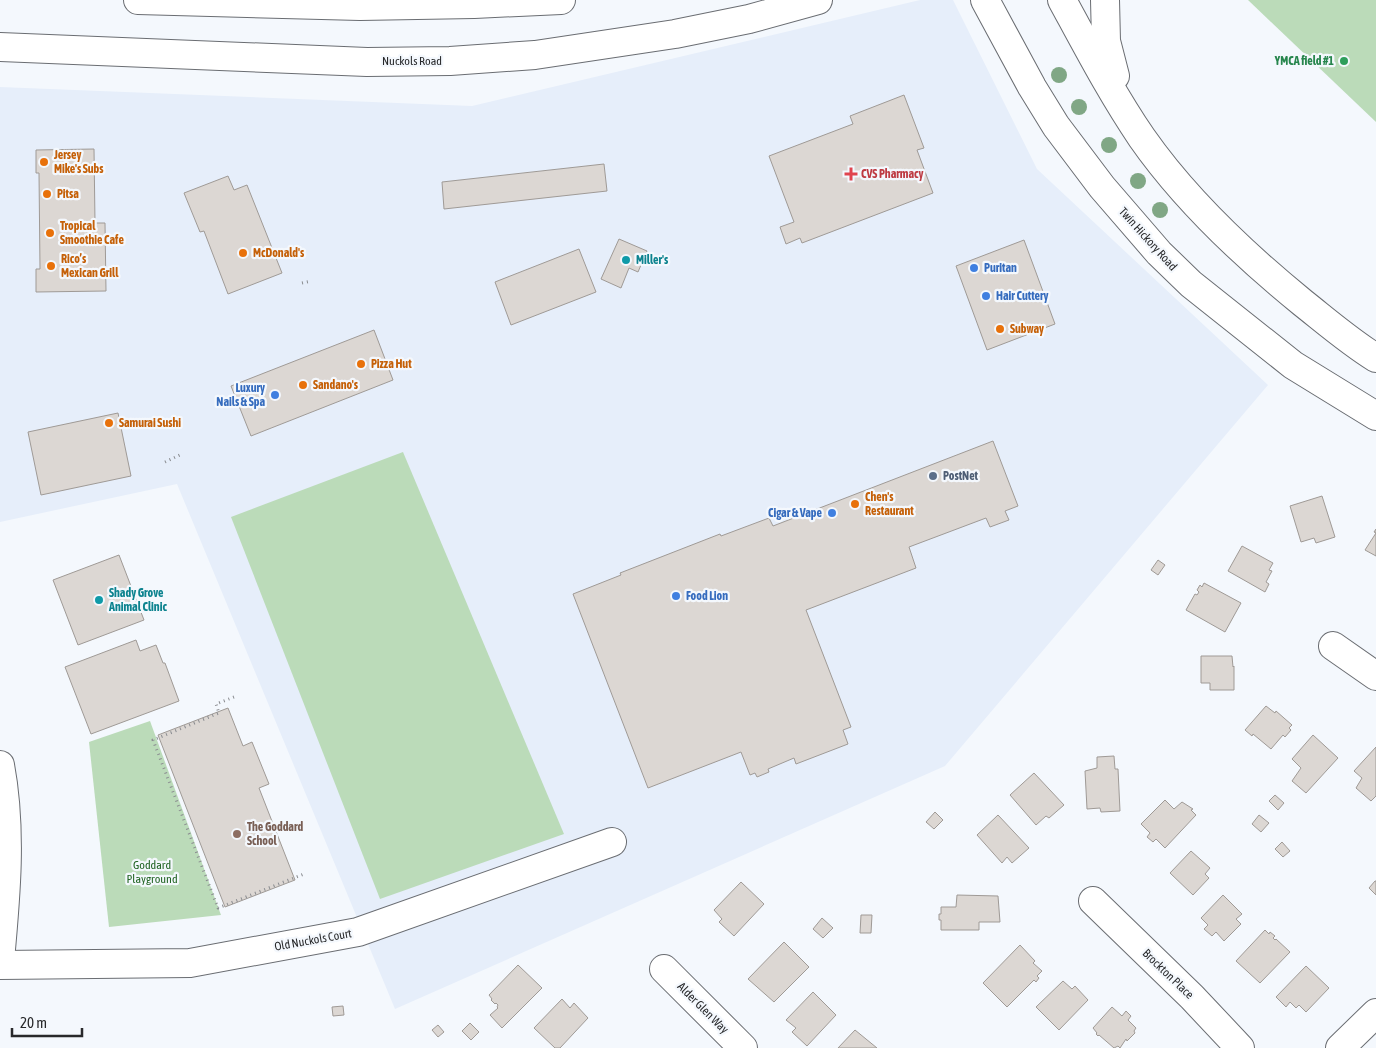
<svg xmlns="http://www.w3.org/2000/svg" width="1376" height="1048" font-family="'Asap Condensed',sans-serif">
	<rect width="100%" height="100%" fill="#f4f8fd"/>
	<!-- built -->
	<path fill="#e6eefa" d="M920,0H953L1037,169L1268,385L945,766L395,1009L177,484L0,522V87L472,106Z"/>
	<!-- green -->
	<g fill="#bbdbb9">
		<path d="M1248,0H1376V122Z"/>
		<path d="M403,452L564,834L380,899L231,517Z"/>
		<path d="M150,721L221,915L109,927L89,742Z"/>
	</g>
	<!-- building -->
	<g fill="#dcd7d3" stroke="#9f9a96">
		<path d="M904,95L924,148L917,150L933,193L802,243L800,238L786,244L780,227L794,222L769,156L853,124L850,116Z"/>
		<path d="M94,149L95,223H105L106,291L36,292V269H40L39,173H36V150Z"/>
		<path d="M604,164L607,191L444,209L442,182Z"/>
		<path d="M228,176L234,190L247,185L282,273L228,294L204,231L200,232L184,193Z"/>
		<path d="M619,239L647,251L638,272L629,268L621,288L601,279Z"/>
		<path d="M1024,240L1055,324L987,350L956,266Z"/>
		<path d="M579,249L596,292L511,325L495,282Z"/>
		<path d="M374,330L393,380L251,436L231,386Z"/>
		<path d="M118,413L131,476L41,495L28,432Z"/>
		<path d="M993,441L1018,506L1005,511L1009,520L990,527L986,518L909,547L916,568L806,610L851,727L843,730L848,744L796,764L794,758L768,769L769,772L757,777L755,773L750,775L741,752L648,788L573,594L621,575L620,573L720,534L721,536L769,518L773,526Z"/>
		<path d="M1322,496L1335,537L1316,543L1314,538L1301,542L1290,506Z"/>
		<path d="M1376,529V556L1365,550L1376,533L1374,532Z"/>
		<path d="M1242,546L1273,563L1269,570L1272,571L1266,582L1269,584L1265,592L1228,571Z"/>
		<path d="M119,555L144,620L78,645L53,580Z"/>
		<path d="M1158,560L1165,565L1158,575L1151,570Z"/>
		<path d="M1204,583L1241,603L1225,632L1186,610L1195,594L1197,595L1199,592L1197,590L1200,585L1202,587Z"/>
		<path d="M136,640L140,651L156,645L163,663H165L179,701L91,734L65,667Z"/>
		<path d="M1201,656H1232L1233,667L1234,666V690H1210V683H1201Z"/>
		<path d="M1266,706L1275,713L1276,711L1292,725L1289,728L1291,730L1285,737L1283,735L1271,749L1253,734L1252,736L1245,730Z"/>
		<path d="M228,708L243,746L252,742L269,784L259,788L295,880L225,907L158,735Z"/>
		<path d="M1313,735L1338,758L1306,793L1292,781L1301,768L1292,759Z"/>
		<path d="M1376,747V796L1371,801L1356,788L1362,778L1354,771Z"/>
		<path d="M1114,756L1115,769H1118L1120,811L1101,812L1100,808L1087,809L1085,771L1097,768V757Z"/>
		<path d="M1034,773L1064,805L1049,818L1046,816L1036,825L1010,795Z"/>
		<path d="M1275,795L1284,803L1278,810L1269,801Z"/>
		<path d="M1165,800L1174,809L1182,802L1193,809L1191,810L1196,815L1165,848L1156,839L1153,842L1147,837L1150,833L1141,824Z"/>
		<path d="M935,812L943,820L934,829L926,822Z"/>
		<path d="M998,815L1029,848L1012,863L1007,857L1002,863L977,835Z"/>
		<path d="M1259,815L1269,823L1261,832L1252,824Z"/>
		<path d="M1282,842L1290,851L1283,857L1275,849Z"/>
		<path d="M1191,851L1210,868L1205,874L1209,878L1193,895L1170,873Z"/>
		<path d="M1375,881H1376V895L1369,888Z"/>
		<path d="M741,882L764,904L734,936L719,922L722,919L714,910Z"/>
		<path d="M957,895L998,896L1000,922H979V930H941V920H939V914H941V907H956Z"/>
		<path d="M1223,895L1242,914L1236,919L1241,924L1224,941L1216,932L1212,936L1204,929L1208,925L1201,918Z"/>
		<path d="M861,915H872L871,933H860Z"/>
		<path d="M822,918L833,928L823,938L813,929Z"/>
		<path d="M1265,930L1269,934L1270,932L1275,936L1273,938L1275,940L1276,939L1290,952L1260,983L1236,961Z"/>
		<path d="M784,942L809,967L774,1002L748,979Z"/>
		<path d="M1020,945L1035,961L1033,963L1042,971L1037,976L1039,978L1036,982L1034,980L1007,1007L983,983Z"/>
		<path d="M518,965L542,988L502,1028L490,1015L498,1008L497,1007L498,1005L496,1003L495,1004L491,1000L492,999L489,995Z"/>
		<path d="M1306,966L1329,988L1306,1012L1299,1005L1296,1008L1290,1002L1286,1007L1276,997Z"/>
		<path d="M1063,981L1072,989L1075,986L1088,1000L1059,1030L1036,1007Z"/>
		<path d="M813,992L836,1015L807,1046L792,1032L796,1028L786,1020Z"/>
		<path d="M562,999L570,1008L574,1003L588,1018L560,1048H555L534,1028Z"/>
		<path d="M343,1006L344,1015L333,1016L332,1007Z"/>
		<path d="M1112,1007L1122,1016L1126,1011L1131,1016L1128,1020L1136,1028L1134,1031L1135,1033L1127,1041L1126,1039L1120,1048L1118,1046L1114,1048L1099,1035L1098,1036L1096,1034L1097,1033L1093,1028Z"/>
		<path d="M470,1023L479,1032L471,1040L462,1031Z"/>
		<path d="M438,1025L444,1032L438,1037L432,1030Z"/>
		<path d="M855,1030L877,1048H838Z"/>
	</g>
	<g fill="none" stroke-linecap="round" stroke-linejoin="round">
		<!-- minor casing -->
		<g stroke="#6a6d72" stroke-width="30">
			<g id="minor">
				<path d="M1333,646L1376,676"/>
				<path d="M0,765C12,829 6,896 0,960"/>
				<path d="M1093,901L1192,997L1240,1048"/>
				<path d="M0,965L190,963L358,932L612,842"/>
				<path d="M664,969L743,1048"/>
				<path d="M1340,1048L1376,1013"/>
			</g>
		</g>
		<!-- major casing -->
		<g stroke="#6a6d72" stroke-width="30">
			<g id="major">
				<path d="M138,0L360,6L474,4L561,0"/>
				<path d="M985,0L1032,87L1056,126L1102,187L1159,253L1191,284L1293,365L1376,416"/>
				<path d="M1062,0C1087,46 1112,94 1142,138C1186,201 1244,255 1303,303C1327,322 1350,342 1376,358"/>
				<path d="M1105,0L1106,41L1115,76"/>
				<path d="M0,47L367,62L450,61L535,55L675,34L749,19L818,0"/>
			</g>
		</g>
		<!-- path -->
		<g stroke="#8a8c90" stroke-width="3" stroke-dasharray="1 4" stroke-linecap="butt">
			<path d="M302,283L311,281"/>
			<path d="M165,462L182,454"/>
			<path d="M234,697L216,704L219,713L153,740L218,908L304,874"/>
		</g>
		<!-- minor -->
		<use href="#minor" stroke="#fff" stroke-width="28"/>
		<!-- major -->
		<use href="#major" stroke="#fff" stroke-width="28"/>
	</g>
	<!-- trees -->
	<g fill="#80a785">
		<circle cx="1059" cy="75" r="8"/>
		<circle cx="1079" cy="107" r="8"/>
		<circle cx="1109" cy="145" r="8"/>
		<circle cx="1138" cy="181" r="8"/>
		<circle cx="1160" cy="210" r="8"/>
	</g>
	<!-- markers -->
	<circle fill="#2e9e5b" stroke="#f4f8fd" stroke-width="2" cx="1344" cy="61" r="5"/>
	<g fill="#e8710a" stroke="#f4f8fd" stroke-width="2">
		<circle cx="44" cy="162" r="5"/>
		<circle cx="47" cy="194" r="5"/>
		<circle cx="50" cy="233" r="5"/>
		<circle cx="243" cy="253" r="5"/>
		<circle cx="51" cy="266" r="5"/>
		<circle cx="1000" cy="329" r="5"/>
		<circle cx="361" cy="364" r="5"/>
		<circle cx="303" cy="385" r="5"/>
		<circle cx="109" cy="423" r="5"/>
		<circle cx="855" cy="504" r="5"/>
	</g>
	<path fill="#e0444e" stroke="#f4f8fd" stroke-width="2" d="M848.5 166.5h5v5h5v5h-5v5h-5v-5h-5v-5h5z"/>
	<g fill="#0f9aa8" stroke="#f4f8fd" stroke-width="2">
		<circle cx="626" cy="260" r="5"/>
		<circle cx="99" cy="600" r="5"/>
	</g>
	<g fill="#3f7fe0" stroke="#f4f8fd" stroke-width="2">
		<circle cx="974" cy="268" r="5"/>
		<circle cx="986" cy="296" r="5"/>
		<circle cx="275" cy="395" r="5"/>
		<circle cx="832" cy="513" r="5"/>
		<circle cx="676" cy="596" r="5"/>
	</g>
	<circle fill="#5c6f8a" stroke="#f4f8fd" stroke-width="2" cx="933" cy="476" r="5"/>
	<circle fill="#8d6e63" stroke="#f4f8fd" stroke-width="2" cx="237" cy="834" r="5"/>
	<g text-anchor="middle" stroke-width="4.5" stroke-linejoin="round" paint-order="stroke">
		<!-- street labels -->
		<g font-size="12" fill="#28292b" stroke="#f4f8fd">
			<text x="412" y="65">Nuckols Road</text>
			<text transform="translate(1148 239) rotate(48)" y="4">Twin Hickory Road</text>
			<text transform="translate(313 940) rotate(-10)" y="4">Old Nuckols Court</text>
			<text transform="translate(1168 974) rotate(44)" y="4">Brockton Place</text>
			<text transform="translate(703 1008) rotate(45)" y="4">Alder Glen Way</text>
		</g>
		<!-- leisure labels -->
		<g font-size="12" font-weight="bold" fill="#27864d" stroke="#f4f8fd" text-anchor="end">
			<text x="1334" y="65">YMCA field #1</text>
		</g>
		<!-- food labels -->
		<g font-size="12" font-weight="bold" fill="#c56008" stroke="#f4f8fd" text-anchor="start">
			<text x="54" y="159">Jersey<tspan x="54" dy="14">Mike's Subs</tspan></text>
			<text x="57" y="198">Pitsa</text>
			<text x="60" y="230">Tropical<tspan x="60" dy="14">Smoothie Cafe</tspan></text>
			<text x="253" y="257">McDonald's</text>
			<text x="61" y="263">Rico’s<tspan x="61" dy="14">Mexican Grill</tspan></text>
			<text x="1010" y="333">Subway</text>
			<text x="371" y="368">Pizza Hut</text>
			<text x="313" y="389">Sandano's</text>
			<text x="119" y="427">Samurai Sushi</text>
			<text x="865" y="501">Chen's<tspan x="865" dy="14">Restaurant</tspan></text>
		</g>
		<!-- health labels -->
		<g font-size="12" font-weight="bold" fill="#be3a42" stroke="#f4f8fd" text-anchor="start">
			<text x="861" y="178">CVS Pharmacy</text>
		</g>
		<!-- culture labels -->
		<g font-size="12" font-weight="bold" fill="#0d838f" stroke="#f4f8fd" text-anchor="start">
			<text x="636" y="264">Miller's</text>
			<text x="109" y="597">Shady Grove<tspan x="109" dy="14">Animal Clinic</tspan></text>
		</g>
		<!-- shop labels -->
		<g font-size="12" font-weight="bold" fill="#366cbe" stroke="#f4f8fd" text-anchor="start">
			<text x="984" y="272">Puritan</text>
			<text x="996" y="300">Hair Cuttery</text>
			<text x="265" y="392" text-anchor="end">Luxury<tspan x="265" dy="14">Nails &amp; Spa</tspan></text>
			<text x="822" y="517" text-anchor="end">Cigar &amp; Vape</text>
			<text x="686" y="600">Food Lion</text>
		</g>
		<!-- service labels -->
		<g font-size="12" font-weight="bold" fill="#4e5e75" stroke="#f4f8fd" text-anchor="start">
			<text x="943" y="480">PostNet</text>
		</g>
		<!-- education labels -->
		<g font-size="12" font-weight="bold" fill="#785e54" stroke="#f4f8fd" text-anchor="start">
			<text x="247" y="831">The Goddard<tspan x="247" dy="14">School</tspan></text>
		</g>
		<!-- park labels -->
		<g font-size="12" fill="#216423" stroke="#f4f8fd">
			<text x="152" y="869">Goddard<tspan x="152" dy="14">Playground</tspan></text>
		</g>
	</g>
	<!-- scale -->
	<path d="M12 1028v8h70v-8" fill="none" stroke="#28292b" stroke-width="2.5"/>
	<text x="20" y="1028" font-size="15" fill="#28292b" stroke="#f4f8fd" stroke-width="4" paint-order="stroke">20 m</text>
</svg>
